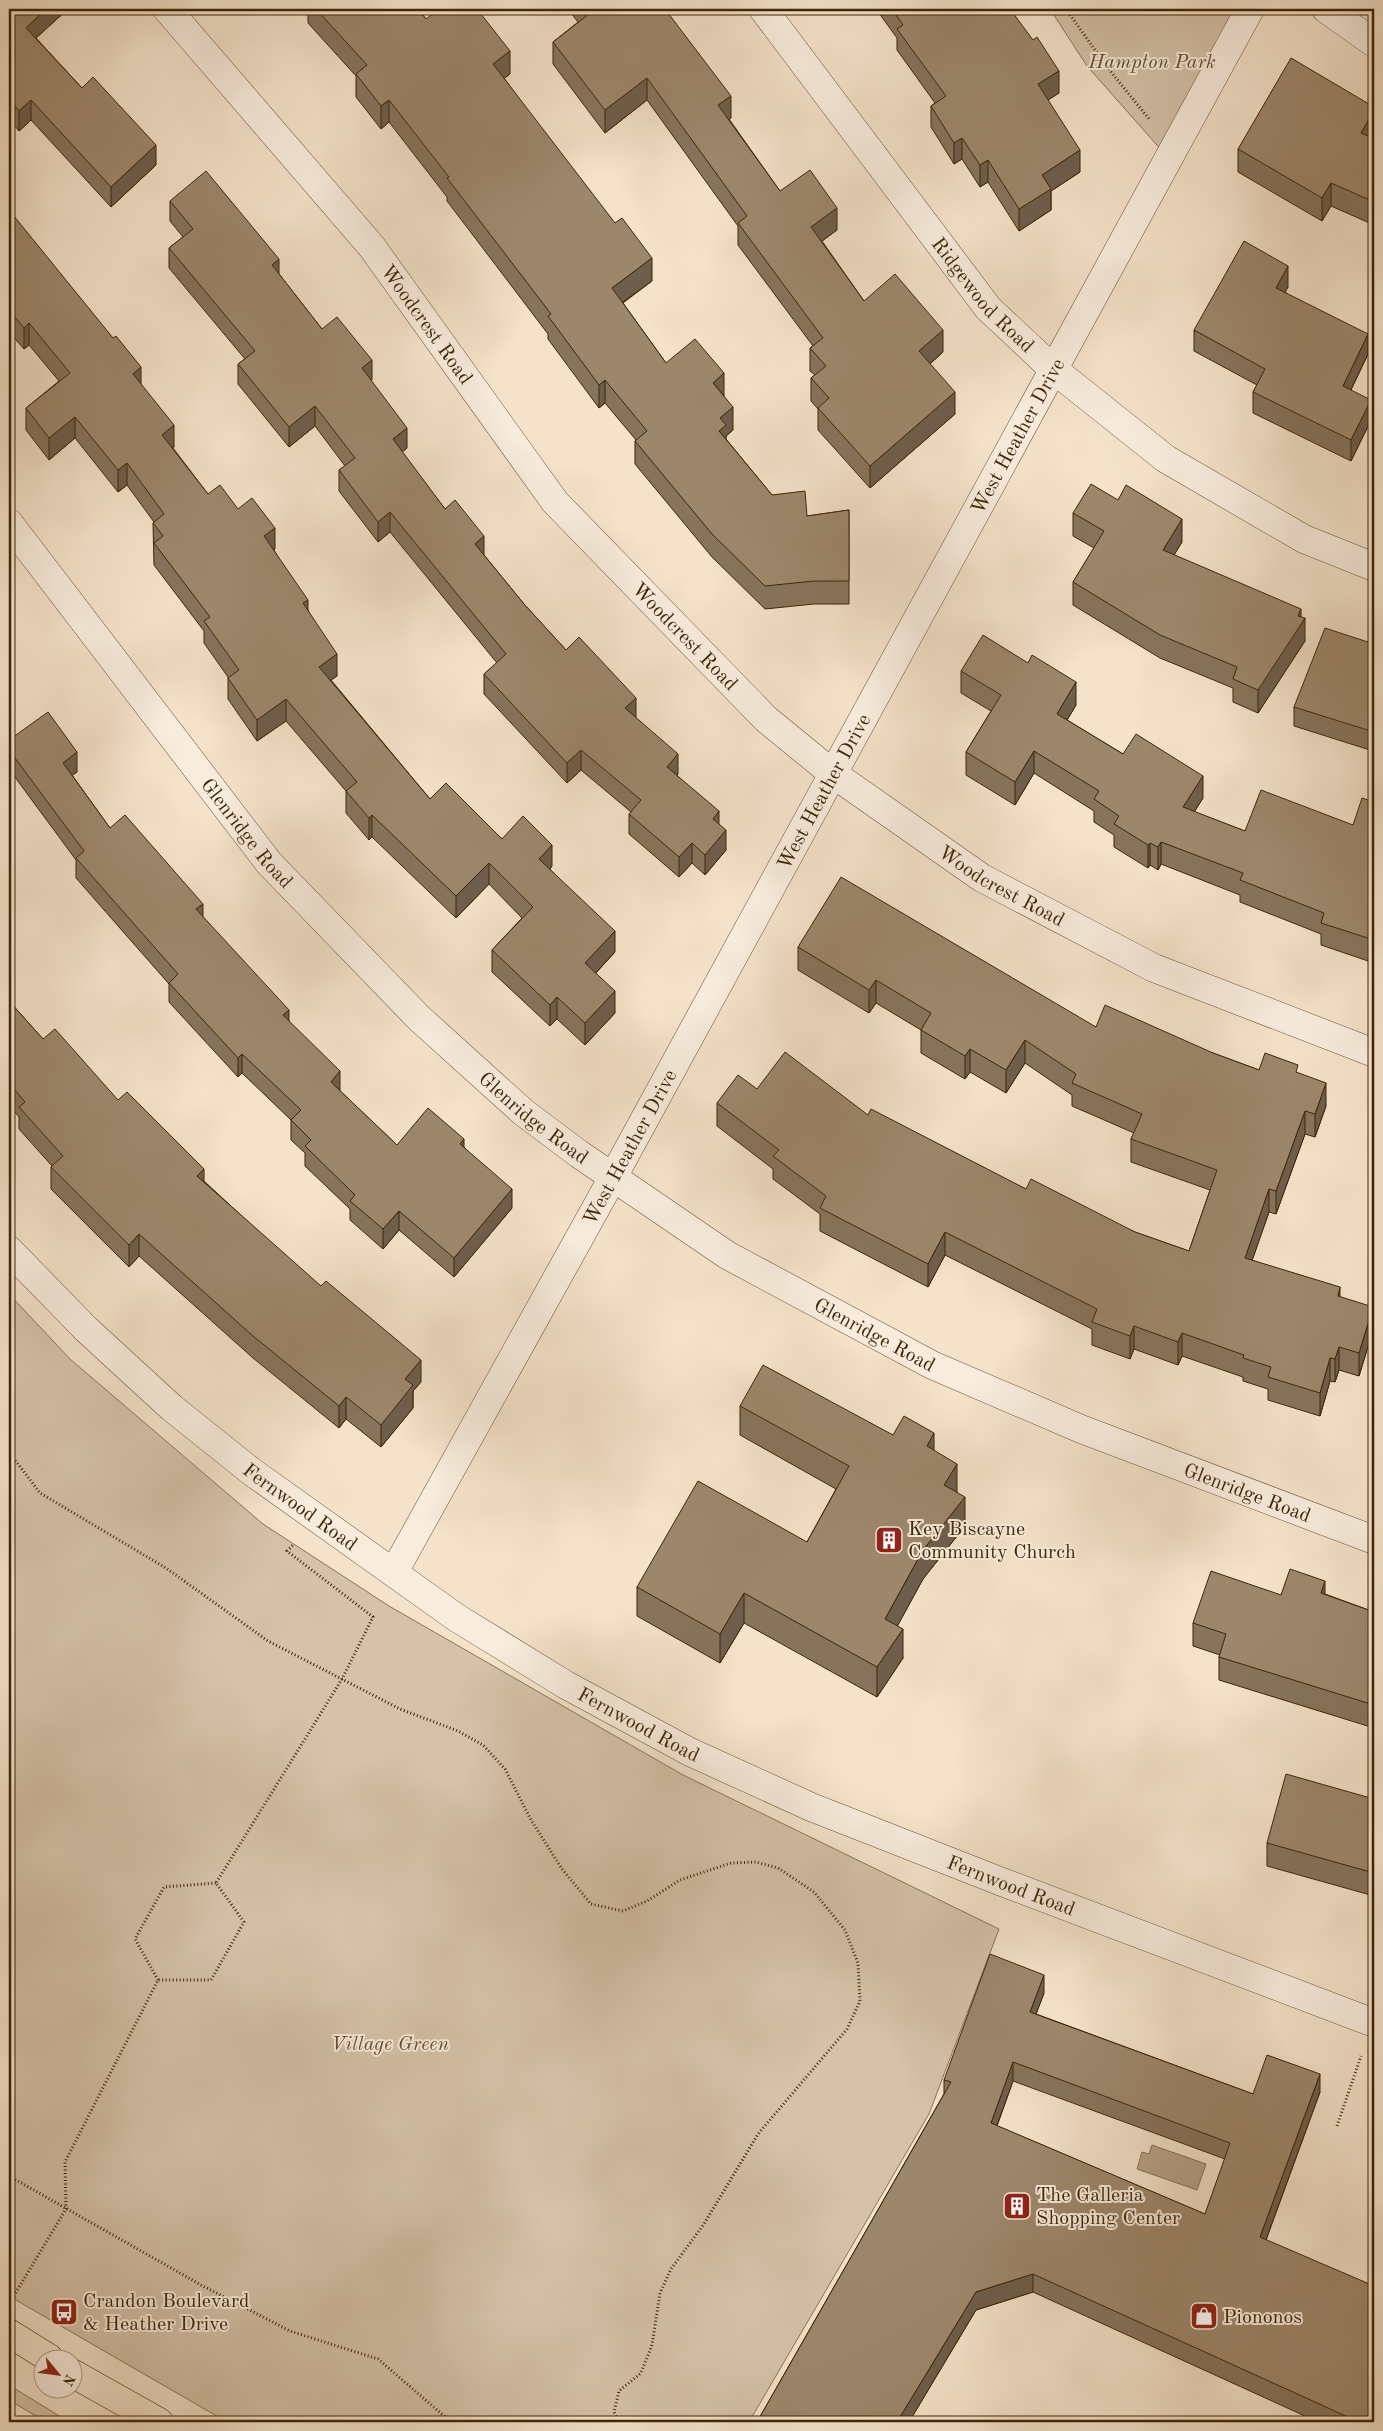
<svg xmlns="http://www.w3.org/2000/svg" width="1383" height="2431" font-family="'Old Standard TT',serif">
	<rect width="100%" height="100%" fill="#f4e2ca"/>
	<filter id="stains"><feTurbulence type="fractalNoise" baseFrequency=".004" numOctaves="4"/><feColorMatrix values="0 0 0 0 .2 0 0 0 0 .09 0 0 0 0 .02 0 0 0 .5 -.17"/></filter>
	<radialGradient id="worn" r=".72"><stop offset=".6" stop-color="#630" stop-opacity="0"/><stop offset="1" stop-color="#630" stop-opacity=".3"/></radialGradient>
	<!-- green -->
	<g fill="#d5c2a9" stroke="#8a7458">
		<path d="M1050,9H1238L1164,153L1087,66Z"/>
		<path d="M9,1294L70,1359L263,1524L389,1606L683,1775L999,1929L929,2114L749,2422H227L9,2296Z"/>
		<path d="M9,2385L69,2422H46L9,2400Z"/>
	</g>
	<!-- water -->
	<path fill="#b6a287" stroke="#867053" d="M1152,2145L1206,2164L1197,2190L1137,2169L1142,2152L1149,2154Z"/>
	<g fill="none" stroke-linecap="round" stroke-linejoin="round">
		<!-- minor casing -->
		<g stroke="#6c5437" stroke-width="29">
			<g id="minor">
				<path id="s1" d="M167,9L372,247L555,502L766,719L832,773L982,878L1154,968L1374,1053"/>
				<path id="s2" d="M763,9L988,308L1053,369L1166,459L1304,539L1374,567"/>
				<path d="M1326,9L1374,43"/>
				<path id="s3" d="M9,523L269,863L419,1018L523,1112L579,1154L727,1255L932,1365L1081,1429L1374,1540"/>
				<path id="s4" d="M9,1250L86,1329L172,1408L252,1472L457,1618L566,1685L690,1752L811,1807L1002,1882L1374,2023"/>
				<path id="s5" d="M394,1572L612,1179L1250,9"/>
			</g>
		</g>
		<!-- major casing -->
		<g stroke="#3f2506" stroke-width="29">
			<g id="major">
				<path d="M9,2333L49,2358"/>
				<path d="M72,2373L159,2422"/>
			</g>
		</g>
		<!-- path -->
		<g stroke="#3f2506" stroke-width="3" stroke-dasharray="1 2.5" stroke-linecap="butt">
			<path d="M1066,9L1107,67L1150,120"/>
			<path d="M9,1452L40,1493L166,1568L268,1641L400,1709L458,1731L483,1745L505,1769L531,1820L562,1869L591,1904L623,1911L647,1901L680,1880L731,1863L756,1862L778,1868L814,1892L845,1930L858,1963L860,2001L847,2029L758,2134L704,2224L671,2269L660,2293L652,2345L641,2373L619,2391L614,2412L618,2422"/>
			<path d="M158,1980L135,1939L164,1887L216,1883"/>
			<path d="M1337,2126L1361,2056"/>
			<path d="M9,2176L201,2285L290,2331L378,2359L451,2422"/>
			<path d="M12,2299L66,2209L65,2162L158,1980H211L244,1922L216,1883L342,1679L373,1617L287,1551L293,1545"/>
		</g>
		<!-- minor -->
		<use href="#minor" stroke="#f8ecdd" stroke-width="28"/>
		<!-- major -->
		<use href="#major" stroke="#f4e2ca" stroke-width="28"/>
	</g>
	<!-- wall -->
	<g fill="#87745d" stroke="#3f2506" fill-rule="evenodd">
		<path d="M9,9H68L36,38L82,88L156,165L111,207L31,120L19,131L9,119Z"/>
		<path d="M308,9H418L426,19L510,74L504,78L652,281L623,303L666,363L724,396L733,430L726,436V439L772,495L807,516L849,510V604H814L765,609L712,557L635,464V441L636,440L605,403L599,408L548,339V334L447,201V197L389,122L381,129L356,97V76L308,23Z"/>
		<path d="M568,9H665L731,118L729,119L780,191L837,230L822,241L864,301L943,352L930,364L955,414L870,488L818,430V409L811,401V378L815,375L810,371V348L813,346L738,245V226L647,100L605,133L553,64V42L578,22Z"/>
		<path d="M876,9H1010L1059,93L1048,100L1080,172L1051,191V210L1019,231L988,182L980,187L962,159L954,164L931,127V106L935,103L897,50V38Z"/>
		<path d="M1372,138L1374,139V225L1331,206L1322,221L1238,172V149Z"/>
		<path d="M9,200L12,214L141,384L174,447L173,448L208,494L238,509L275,549L274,550L308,610L337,676L331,680L430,799L552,866L550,869L615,952L596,973L615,1013L585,1045L557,1019L550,1026L492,972V950L522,918L489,884L456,918L372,837L369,840L346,813V791L286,721L257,741L228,699V677L204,643V631L154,565L153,523L154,522L127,485L118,492L75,438L49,460L26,430V408L59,381L29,345L24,349L9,332Z"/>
		<path d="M170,201L279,274L322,329L372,380L371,381L407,448L402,452L445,509L484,555L524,604L566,650L636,718L678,774L677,775L719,824L726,850L705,875L692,863L679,877L629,834V814L631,812L581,770L567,783L484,694V674L497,663L390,532L378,542L339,491V470L345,466L315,426L289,447L238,384V364L245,359L169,268V248L183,237L170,221Z"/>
		<path d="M1288,287L1285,292L1368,354L1351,390L1371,420L1351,461L1253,413V392L1257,385L1194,351V330Z"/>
		<path d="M1073,513L1182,542L1174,555L1301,616L1305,641L1258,713L1233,702V688L1160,658L1073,605V582L1094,548L1073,536Z"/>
		<path d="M1374,644V754H1373V751L1294,726V707Z"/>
		<path d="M961,671L1076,705L1067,720L1123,754L1203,798L1194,812L1245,831L1353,825L1374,802V963L1321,945V934L1240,902V895L1161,864L1158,870L1150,865L1148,868L1114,847V835L1094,822V811L1034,773L1015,805L966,775V752L991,711L961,693Z"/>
		<path d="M9,740L77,772L72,775L110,828L203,917L289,1021L340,1091L397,1145L464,1147L512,1208L454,1277L399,1230L383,1249L350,1220V1209L305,1166V1153L291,1140V1120L242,1073L238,1077L169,1002V984L76,878V860L9,769Z"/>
		<path d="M798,947L1096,1027L1213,1053L1259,1070L1298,1073L1326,1106L1315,1137L1305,1134L1276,1214L1269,1212L1252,1260L1340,1297L1373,1330L1359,1376L1339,1370L1335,1382L1330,1381L1320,1416L1268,1400V1389L1243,1381V1377L1182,1356L1178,1365L1134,1349L1130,1359L1092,1345V1329L945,1255L928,1287L820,1231V1214L773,1179V1169L717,1126V1103L757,1089L868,1115L1026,1189L1135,1232L1189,1251L1210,1190L1131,1162V1139L1134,1133L1072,1106V1095L1025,1063L1006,1093L970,1072L965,1079L921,1053V1030L876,1003L869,1013L798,970Z"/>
		<path d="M9,1001L43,1039L118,1100L204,1181L421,1382L413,1391V1408L381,1447L346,1419L339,1428L253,1358L139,1256L129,1267L51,1189V1167L52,1166L19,1129V1117L9,1105Z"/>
		<path d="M740,1406L893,1435L934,1450L957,1492L965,1526L923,1579L897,1626L903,1658L877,1697L744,1623L720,1663L637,1616V1587L807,1542L836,1489L740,1435Z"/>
		<path d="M1325,1594L1374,1612V1728L1219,1680V1657L1220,1655L1193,1646V1623L1281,1595Z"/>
		<path d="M1374,1799V1896L1267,1866V1843Z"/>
		<path d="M1044,1993L1036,2014L1253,2094L1320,2092L1266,2240L1374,2422H1318L1033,2292L976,2310L909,2422H757L944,2094V2080ZM1013,2081L1225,2159L1205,2214L997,2126Z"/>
	</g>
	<!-- shaded-wall -->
	<g fill="#6e5e4c" stroke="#3f2506">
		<path d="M46,9H68L26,47V28Z"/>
		<path d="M510,51V74L493,87V64Z"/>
		<path d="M1059,71V93L1038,106V84Z"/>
		<path d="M647,78V100L605,133V110Z"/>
		<path d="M731,96V118L718,127V105Z"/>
		<path d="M31,100V120L19,131V111Z"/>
		<path d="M389,100V122L381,129V106Z"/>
		<path d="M1374,110V133L1361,156V133Z"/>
		<path d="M962,138V159L954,164V143Z"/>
		<path d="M156,145V165L111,207V187Z"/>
		<path d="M1080,150V172L1051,191V210L1019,231V209L1042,175Z"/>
		<path d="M988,160V182L980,187V165Z"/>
		<path d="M1331,183V206L1322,221V198Z"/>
		<path d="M12,204V226L9,229V208Z"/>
		<path d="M837,208V230L811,249V227Z"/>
		<path d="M652,258V281L612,310V288Z"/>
		<path d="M279,259V279L272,265Z"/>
		<path d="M1288,266V287L1276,308V288Z"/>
		<path d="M29,323V345L24,349V328Z"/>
		<path d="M943,330V352L919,373V351Z"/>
		<path d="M1368,334V354L1343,406V386Z"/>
		<path d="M372,360V380L362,389V368Z"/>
		<path d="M141,367V389L133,374Z"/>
		<path d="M724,373V396L713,383Z"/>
		<path d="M605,380V403L599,408V385Z"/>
		<path d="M955,392V414L870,488V466Z"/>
		<path d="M1371,400V420L1351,461V440Z"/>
		<path d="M315,406V426L289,447V427Z"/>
		<path d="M733,407V430L726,436V448L719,454L720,418Z"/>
		<path d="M75,417V438L49,460V438Z"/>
		<path d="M174,425V447L162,456V435Z"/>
		<path d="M407,428V448L393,459V439Z"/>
		<path d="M127,463V485L118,492V470Z"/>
		<path d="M390,512V532L378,542V522Z"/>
		<path d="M1182,519V542L1163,573V550Z"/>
		<path d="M275,528V549L264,558V536Z"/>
		<path d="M484,536V556L475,544Z"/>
		<path d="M308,600V622L303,603Z"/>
		<path d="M1301,609V625L1305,618V641L1258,713V690L1298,616Z"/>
		<path d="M337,654V676L319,688V667Z"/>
		<path d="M1076,682V705L1057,737V714Z"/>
		<path d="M636,698V718L625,708Z"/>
		<path d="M286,699V721L257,741V720Z"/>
		<path d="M581,750V770L567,783V763Z"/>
		<path d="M1034,751V773L1015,805V782Z"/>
		<path d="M77,752V772L63,782V763Z"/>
		<path d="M678,754V774L667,787V767Z"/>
		<path d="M1203,776V798L1183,830V807Z"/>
		<path d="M719,811V831L713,819Z"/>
		<path d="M372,815V837L369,840V818Z"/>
		<path d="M726,830V850L705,875V855Z"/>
		<path d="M1161,842V864L1158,870V847Z"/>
		<path d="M692,843V863L679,877V857Z"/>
		<path d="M1150,843V865L1148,868V845Z"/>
		<path d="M552,845V866L539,880V859Z"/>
		<path d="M489,863V884L456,918V896Z"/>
		<path d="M203,904V923L196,909Z"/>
		<path d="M615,931V952L585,984V963Z"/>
		<path d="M876,980V1003L869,1013V990Z"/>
		<path d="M615,991V1013L585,1045V1023Z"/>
		<path d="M557,997V1019L550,1026V1005Z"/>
		<path d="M289,1010V1029L283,1015Z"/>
		<path d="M1025,1040V1063L1006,1093V1070Z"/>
		<path d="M970,1049V1072L965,1079V1056Z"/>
		<path d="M242,1054V1073L238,1077V1058Z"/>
		<path d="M340,1071V1091L331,1082Z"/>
		<path d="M1326,1083V1106L1315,1137V1114Z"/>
		<path d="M1305,1111V1134L1276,1214V1191Z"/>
		<path d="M464,1139V1158L460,1144Z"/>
		<path d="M204,1169V1191L197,1176Z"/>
		<path d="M512,1189V1208L454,1277V1258Z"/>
		<path d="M1269,1189V1212L1245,1281V1258Z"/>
		<path d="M399,1211V1230L383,1249V1229Z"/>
		<path d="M945,1232V1255L928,1287V1264Z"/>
		<path d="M139,1234V1256L129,1267V1245Z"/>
		<path d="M1340,1287V1310L1338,1296Z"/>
		<path d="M1373,1307V1330L1359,1376V1353Z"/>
		<path d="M1134,1326V1349L1130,1359V1336Z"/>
		<path d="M1182,1333V1356L1178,1365V1342Z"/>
		<path d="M1339,1347V1370L1335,1382V1359Z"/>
		<path d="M1330,1358V1381L1320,1416V1393Z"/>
		<path d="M421,1360V1382L413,1391V1408L381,1447V1425L405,1379Z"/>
		<path d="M346,1397V1419L339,1428V1406Z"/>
		<path d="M934,1433V1462L927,1446Z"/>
		<path d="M957,1464V1493L944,1485Z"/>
		<path d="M965,1497V1526L923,1579L885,1649V1619L923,1550Z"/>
		<path d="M1325,1581V1604L1321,1593Z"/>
		<path d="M744,1593V1623L720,1663V1634Z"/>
		<path d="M903,1629V1658L877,1697V1667Z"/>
		<path d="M1044,1975V1993L1030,2030V2012Z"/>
		<path d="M1013,2062V2081L991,2142V2123Z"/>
		<path d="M1320,2074V2092L1260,2256V2237Z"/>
		<path d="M1033,2274V2292L976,2310L909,2422H897L976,2292Z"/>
	</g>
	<!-- building -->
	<g fill="#9d876c" stroke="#3f2506" fill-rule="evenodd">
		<path d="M9,9H46L26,28L82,88L93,77L156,145L111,187L31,100L19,111L9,99Z"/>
		<path d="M316,9H418L426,19L439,9H477L510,51L493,64L615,223L622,218L652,258L612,288L666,363L695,339L724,373L713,383L733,407L720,418L726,425L719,431L772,495L805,491L807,516L849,510V581H814L765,586L712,534L635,441L647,431L605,380L599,385L548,316L551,314L447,178L449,177L389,100L381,106L356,74L367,65Z"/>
		<path d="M585,9H665L731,96L718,105L780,191L810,170L837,208L811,227L864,301L895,274L943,330L919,351L955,392L870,466L818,408L829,398L811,378L826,366L810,348L823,338L738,223L747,216L647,78L605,110L553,42L589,14Z"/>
		<path d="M892,9H1010L1033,40L1037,37L1059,71L1038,84L1080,150L1042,175L1051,189L1019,209L988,160L980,165L962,138L954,143L931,106L946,96L897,29L903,25Z"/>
		<path d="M1291,58L1374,107V110L1361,133L1374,139V202L1331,183L1322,198L1238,149Z"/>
		<path d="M206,171L279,259L272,265L322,329L337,317L372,360L362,368L407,428L393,439L445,509L455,500L484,536L475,544L524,604L566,650L579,637L636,698L625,708L678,754L667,767L719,811L713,819L726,830L705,855L692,843L679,857L629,814L641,800L581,750L567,763L484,674L506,654L390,512L378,522L339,470L355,458L315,406L289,427L238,364L255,351L169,248L193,229L170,201Z"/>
		<path d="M9,200L12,204L9,208Z"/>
		<path d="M9,210L113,338L116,336L141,367L133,374L174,425L162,435L208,494L220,485L238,509L252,498L275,528L264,536L308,600L303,603L337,654L319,667L430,799L446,783L502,839L523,816L552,845L539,859L615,931L585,963L615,991L585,1023L557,997L550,1005L492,950L533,907L489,863L456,896L372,815L369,818L346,791L357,782L286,699L257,720L228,678L239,670L204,621L210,617L154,543L163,536L153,523L164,514L127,463L118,470L75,417L49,438L26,408L70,373L29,323L24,328L9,310Z"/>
		<path d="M1244,241L1288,266L1276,288L1368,334L1343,386L1371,400L1351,440L1253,392L1265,369L1194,330Z"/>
		<path d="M1091,484L1118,500L1126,485L1182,519L1163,550L1301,609L1298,616L1305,618L1258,690L1233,679L1237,667L1160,635L1073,582L1104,531L1073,513Z"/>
		<path d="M1325,628L1374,644V732L1294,707Z"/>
		<path d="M983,635L1028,663L1032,655L1076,682L1057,714L1123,754L1136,734L1203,776L1183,807L1245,831L1261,790L1353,825L1362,798L1374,802V940L1321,923L1324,913L1240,880L1243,873L1161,842L1158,847L1150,843L1148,845L1114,824L1119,816L1094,799L1099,791L1034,751L1015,782L966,752L1001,695L961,671Z"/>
		<path d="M48,712L77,752L63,763L110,828L125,815L203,904L196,909L289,1010L283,1015L340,1071L331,1082L397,1145L428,1108L464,1139L460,1144L512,1189L454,1258L399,1211L383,1229L350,1201L355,1195L305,1146L311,1140L291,1120L301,1110L242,1054L238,1058L169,983L178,974L76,858L84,851L9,750V740Z"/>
		<path d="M841,877L1096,1027L1105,1005L1213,1053L1259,1070L1265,1053L1298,1065L1296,1072L1326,1083L1315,1114L1305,1111L1276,1191L1269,1189L1245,1258L1340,1287L1338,1296L1373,1307L1359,1353L1339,1347L1335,1359L1330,1358L1320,1393L1268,1377L1271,1367L1243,1358L1244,1355L1182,1333L1178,1342L1134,1326L1130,1336L1092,1322L1097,1309L945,1232L928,1264L820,1208L826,1196L773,1156L779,1150L717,1103L738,1075L757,1089L785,1052L868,1115L871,1109L1026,1189L1031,1179L1135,1232L1189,1251L1217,1170L1131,1139L1142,1114L1072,1083L1076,1074L1025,1040L1006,1070L970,1049L965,1056L921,1030L931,1013L876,980L869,990L798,947Z"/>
		<path d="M9,1001L43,1039L55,1029L118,1100L127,1092L204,1169L197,1176L321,1286L326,1281L421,1360L405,1379L413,1385L381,1425L346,1397L339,1406L253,1336L139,1234L129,1245L51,1167L63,1156L19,1107L25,1102L9,1083Z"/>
		<path d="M763,1365L893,1435L904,1416L934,1433L927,1446L957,1464L944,1485L965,1497L923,1550L885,1619L903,1629L877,1667L744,1593L720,1634L637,1587L698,1481L807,1542L849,1466L740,1406Z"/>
		<path d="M1290,1569L1325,1581L1321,1593L1374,1612V1705L1219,1657L1226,1634L1193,1623L1211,1571L1281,1595Z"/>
		<path d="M1286,1774L1374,1799V1873L1267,1843Z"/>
		<path d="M990,1954L1044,1975L1030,2012L1253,2094L1267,2055L1320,2074L1260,2237L1374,2286V2422H1359L1033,2274L976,2292L897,2422H757L951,2082L944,2080ZM1013,2062L1230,2143L1205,2214L991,2123Z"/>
	</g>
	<!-- icons -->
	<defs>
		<g id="building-square" transform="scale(1.4375)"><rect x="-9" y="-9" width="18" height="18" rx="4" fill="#8f2418" stroke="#f8ecdd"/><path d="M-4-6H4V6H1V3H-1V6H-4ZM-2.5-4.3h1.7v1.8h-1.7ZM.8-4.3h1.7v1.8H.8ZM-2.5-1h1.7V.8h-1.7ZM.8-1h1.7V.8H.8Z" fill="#fff"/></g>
		<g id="bus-square" transform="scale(1.4375)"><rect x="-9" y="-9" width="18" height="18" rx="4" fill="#8f2418" stroke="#f8ecdd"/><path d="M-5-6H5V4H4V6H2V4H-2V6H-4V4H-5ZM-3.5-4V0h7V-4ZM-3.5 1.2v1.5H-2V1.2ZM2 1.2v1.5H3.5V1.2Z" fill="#fff"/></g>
		<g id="shop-square" transform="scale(1.4375)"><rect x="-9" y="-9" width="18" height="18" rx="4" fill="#8f2418" stroke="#f8ecdd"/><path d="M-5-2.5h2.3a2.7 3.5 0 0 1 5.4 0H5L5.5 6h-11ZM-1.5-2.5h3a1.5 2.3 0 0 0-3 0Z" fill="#fff"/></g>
	</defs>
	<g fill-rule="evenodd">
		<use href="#building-square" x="889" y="1540"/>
		<use href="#building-square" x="1017" y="2206"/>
		<use href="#bus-square" x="64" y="2312"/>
		<use href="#shop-square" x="1204" y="2316"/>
	</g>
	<g text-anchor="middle" stroke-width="4" stroke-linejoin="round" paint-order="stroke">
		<!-- park labels -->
		<g font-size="20" font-style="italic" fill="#644c2f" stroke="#f8ecdd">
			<text x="1152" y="68">Hampton Park</text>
			<text x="390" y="2050">Village Green</text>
		</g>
		<!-- street labels -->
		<g font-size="20" fill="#3f2506" stroke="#f8ecdd">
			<text dy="7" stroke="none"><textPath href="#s2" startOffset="361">Ridgewood Road</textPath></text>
			<text dy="7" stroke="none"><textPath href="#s1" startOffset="409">Woodcrest Road</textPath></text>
			<text dy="7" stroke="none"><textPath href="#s5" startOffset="1296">West Heather Drive</textPath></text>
			<text dy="7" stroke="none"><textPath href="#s1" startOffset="815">Woodcrest Road</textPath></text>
			<text dy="7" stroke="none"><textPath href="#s5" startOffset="891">West Heather Drive</textPath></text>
			<text dy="7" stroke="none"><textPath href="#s3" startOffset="391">Glenridge Road</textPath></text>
			<text dy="7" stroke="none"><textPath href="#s1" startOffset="1220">Woodcrest Road</textPath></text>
			<text dy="7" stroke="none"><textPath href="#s3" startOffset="796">Glenridge Road</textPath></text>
			<text dy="7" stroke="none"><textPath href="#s5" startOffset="486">West Heather Drive</textPath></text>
			<text dy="7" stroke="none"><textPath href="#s3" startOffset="1201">Glenridge Road</textPath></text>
			<text dy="7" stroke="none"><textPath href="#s3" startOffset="1606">Glenridge Road</textPath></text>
			<text dy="7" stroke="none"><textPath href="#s4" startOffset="389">Fernwood Road</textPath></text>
			<text dy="7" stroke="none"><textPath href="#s4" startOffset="792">Fernwood Road</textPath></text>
			<text dy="7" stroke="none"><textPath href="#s4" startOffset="1198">Fernwood Road</textPath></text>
		</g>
		<!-- poi labels -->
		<g font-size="20" fill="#3f2506" stroke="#f8ecdd" text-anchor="start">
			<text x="908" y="1535">Key Biscayne<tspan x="908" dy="23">Community Church</tspan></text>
			<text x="1036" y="2201">The Galleria<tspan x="1036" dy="23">Shopping Center</tspan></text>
			<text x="83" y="2307">Crandon Boulevard<tspan x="83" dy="23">&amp; Heather Drive</tspan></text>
			<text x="1223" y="2323">Piononos</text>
		</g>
	</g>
	<!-- margin -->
	<rect width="1383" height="2431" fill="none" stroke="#f4e2ca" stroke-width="30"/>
	<rect x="10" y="10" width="1363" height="2411" fill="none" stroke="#3f2506" stroke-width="2.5"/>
	<rect x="15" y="15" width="1353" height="2401" fill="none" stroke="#3f2506"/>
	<!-- north arrow -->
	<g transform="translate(58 2374) rotate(119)"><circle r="24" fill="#f8ecdd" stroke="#ae9c87"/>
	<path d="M0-4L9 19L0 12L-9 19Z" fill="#8f2418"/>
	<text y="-8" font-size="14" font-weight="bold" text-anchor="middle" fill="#3f2506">N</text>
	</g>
	<rect width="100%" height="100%" filter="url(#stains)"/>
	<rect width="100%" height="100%" fill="url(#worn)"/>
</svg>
